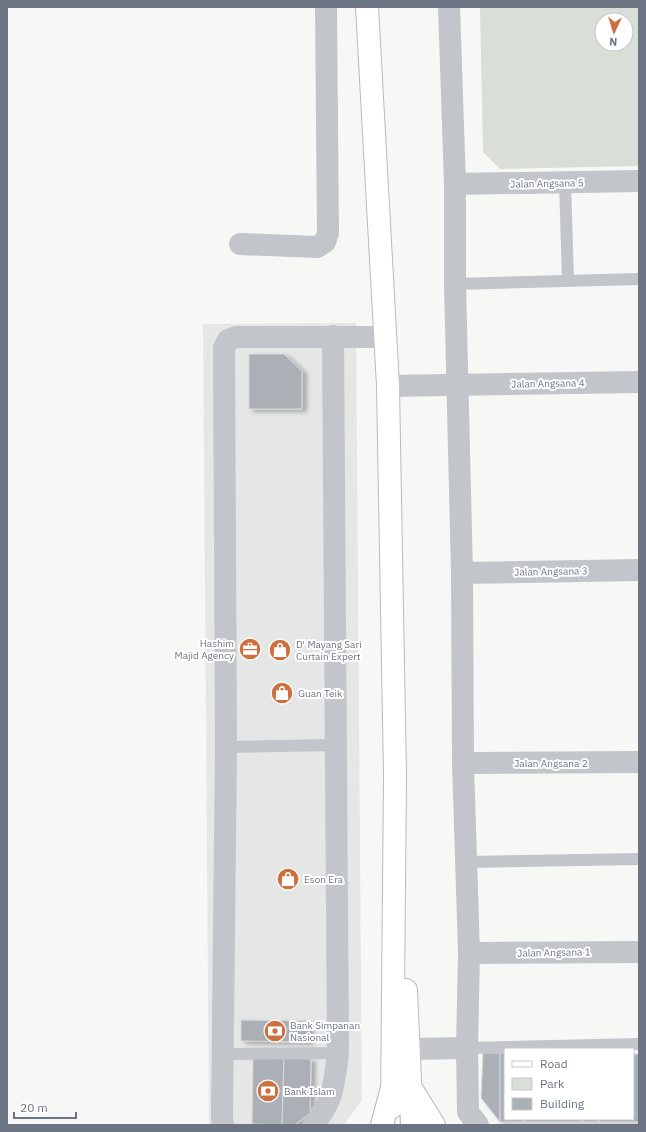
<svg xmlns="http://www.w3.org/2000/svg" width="646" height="1132" font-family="'IBM Plex Sans',sans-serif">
	<defs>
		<filter id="shadow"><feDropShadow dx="4.5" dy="2.5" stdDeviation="2" flood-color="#0004"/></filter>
	</defs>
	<rect width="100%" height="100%" fill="#f7f8f6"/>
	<!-- built -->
	<path fill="#e5e7e6" d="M356,323L362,1100L344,1125H209L203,324Z"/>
	<!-- green -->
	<path fill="#d9ded7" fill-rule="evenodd" d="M480,7H639V166L500,169L483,152ZM602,20H626V44H602Z"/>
	<!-- building -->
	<g fill="#abb0b7" stroke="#d9d9d8" filter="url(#shadow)">
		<path d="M249,354H284L302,371V409H249Z"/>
		<path d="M241,1020L309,1021V1042L241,1041Z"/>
		<path d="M483,1053H500V1122L481,1098Z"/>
		<path d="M500,1053H505V1119H524V1122H500Z"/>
		<path d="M633,1054H639V1122H599V1119H633Z"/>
		<path d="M253,1058H284L282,1125L252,1124Z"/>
		<path d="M284,1058L311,1059L310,1113L295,1125H282Z"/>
		<rect x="524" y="1119" width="58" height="3"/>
		<rect x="582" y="1119" width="17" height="3"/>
	</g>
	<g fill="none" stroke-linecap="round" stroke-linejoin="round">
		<!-- secondary casing -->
		<g stroke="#b7babf" stroke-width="24">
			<g id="secondary">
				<path d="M367,7L388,386L395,775L392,1107"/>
				<path d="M406,990L412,1125"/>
			</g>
		</g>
		<!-- trunk casing -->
		<g stroke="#b5b8bb" stroke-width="24">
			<g id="trunk">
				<path d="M411,1088L434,1125"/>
				<path d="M382,1125L392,1088"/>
			</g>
		</g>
		<!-- service -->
		<g stroke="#c2c5c9" stroke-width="12">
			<path d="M565,182L568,280"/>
			<path d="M455,284L639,279"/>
			<path d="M226,747L335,745"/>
			<path d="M466,862L639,859"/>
			<path d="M467,1048L639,1044"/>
			<path d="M223,1054L338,1053"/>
		</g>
		<!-- minor -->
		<g stroke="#c2c5c9" stroke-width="22">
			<path d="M449,7L455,184V284L462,573L463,763L469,953L467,1048L468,1112L478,1125"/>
			<path d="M455,184L639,181"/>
			<path d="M240,244L317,247L325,242L328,233L326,7"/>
			<path d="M388,386L639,382"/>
			<path d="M462,573L639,570"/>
			<path d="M463,763L639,762"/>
			<path d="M469,953L639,952"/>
			<path d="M409,1049L467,1048"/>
			<path d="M223,1125L222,1117L226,747L224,348L228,340L236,337H385"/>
			<path d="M313,1125C334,1100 334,1084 338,1053L333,336"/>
		</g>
		<!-- secondary -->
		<use href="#secondary" stroke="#fff" stroke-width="22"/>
		<!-- trunk -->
		<use href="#trunk" stroke="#fff" stroke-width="22"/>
	</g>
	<!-- icons -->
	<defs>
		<g id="office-disc" transform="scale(1.15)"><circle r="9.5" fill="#cd7040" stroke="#fff"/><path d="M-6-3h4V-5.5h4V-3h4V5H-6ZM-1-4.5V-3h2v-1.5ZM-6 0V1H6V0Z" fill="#fff"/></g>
		<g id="shop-disc" transform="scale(1.15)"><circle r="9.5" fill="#cd7040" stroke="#fff"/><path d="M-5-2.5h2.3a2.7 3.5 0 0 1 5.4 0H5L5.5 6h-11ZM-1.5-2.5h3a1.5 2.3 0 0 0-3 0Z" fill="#fff"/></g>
		<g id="bank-disc" transform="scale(1.15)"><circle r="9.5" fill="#cd7040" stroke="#fff"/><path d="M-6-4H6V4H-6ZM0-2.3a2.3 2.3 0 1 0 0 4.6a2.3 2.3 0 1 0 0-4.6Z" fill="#fff"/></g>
	</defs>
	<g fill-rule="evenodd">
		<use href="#office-disc" x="250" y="649"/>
		<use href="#shop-disc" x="280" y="650"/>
		<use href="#shop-disc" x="282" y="693"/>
		<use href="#shop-disc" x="288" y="879"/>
		<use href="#bank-disc" x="275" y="1031"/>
		<use href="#bank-disc" x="268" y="1091"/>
	</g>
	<g text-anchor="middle" stroke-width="4" stroke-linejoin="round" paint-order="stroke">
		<!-- street labels -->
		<g font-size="10" fill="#6b7583" stroke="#fff">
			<text transform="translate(547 183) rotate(-1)" y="4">Jalan Angsana 5</text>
			<text transform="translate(548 383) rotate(-1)" y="4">Jalan Angsana 4</text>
			<text transform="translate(551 571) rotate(-1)" y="4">Jalan Angsana 3</text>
			<text x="551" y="767">Jalan Angsana 2</text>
			<text transform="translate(554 952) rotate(-1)" y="4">Jalan Angsana 1</text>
		</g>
		<!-- poi labels -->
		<g font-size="10" fill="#6b7583" stroke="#fff" text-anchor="start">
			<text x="234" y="647" text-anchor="end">Hashim<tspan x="234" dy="12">Majid Agency</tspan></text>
			<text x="296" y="648">D' Mayang Sari<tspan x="296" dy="12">Curtain Expert</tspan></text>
			<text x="298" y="697">Guan Teik</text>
			<text x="304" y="883">Eson Era</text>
			<text x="290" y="1029">Bank Simpanan<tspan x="290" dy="12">Nasional</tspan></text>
			<text x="284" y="1095">Bank Islam</text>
		</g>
	</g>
	<!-- border -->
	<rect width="646" height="1132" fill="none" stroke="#6b7583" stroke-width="16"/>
	<!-- legend -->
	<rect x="504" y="1048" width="130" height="72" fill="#ffffff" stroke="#c4c8cd"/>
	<rect x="512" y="1061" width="20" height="6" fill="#ffffff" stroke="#c4c8cd"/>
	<text x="540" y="1068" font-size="12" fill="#6b7583">Road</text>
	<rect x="512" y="1078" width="20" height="12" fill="#d9ded7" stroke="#c4c8cd"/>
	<text x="540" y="1088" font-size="12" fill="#6b7583">Park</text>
	<rect x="512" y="1098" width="20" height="12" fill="#abb0b7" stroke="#c4c8cd"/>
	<text x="540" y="1108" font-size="12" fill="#6b7583">Building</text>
	<!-- north arrow -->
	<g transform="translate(614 32) rotate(184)"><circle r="19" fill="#ffffff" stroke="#c4c8cd"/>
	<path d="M0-3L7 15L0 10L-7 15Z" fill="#cd7040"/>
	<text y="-6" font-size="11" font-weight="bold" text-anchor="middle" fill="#6b7583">N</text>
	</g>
	<!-- scale -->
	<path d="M14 1112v6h62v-6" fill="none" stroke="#6b7583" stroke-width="2"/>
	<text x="20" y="1112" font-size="12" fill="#6b7583" stroke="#ffffff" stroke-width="3" paint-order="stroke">20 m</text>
</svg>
